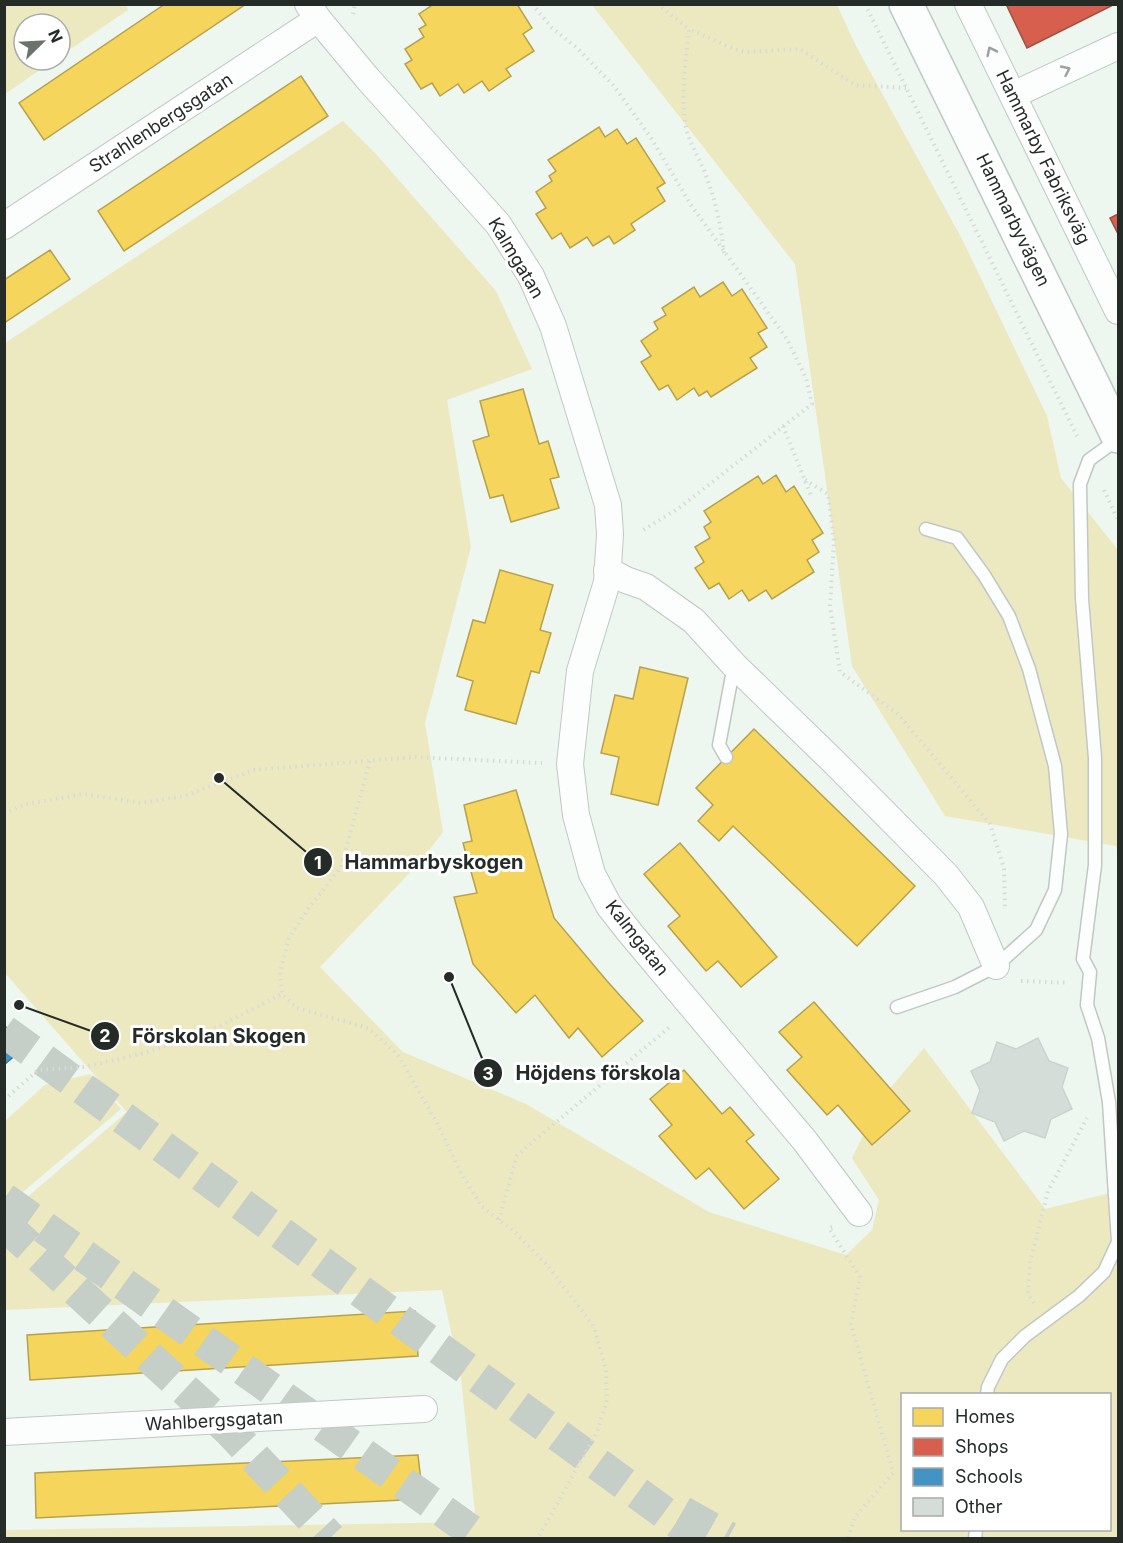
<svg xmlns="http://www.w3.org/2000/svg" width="1123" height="1543" font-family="Inter,sans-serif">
	<rect width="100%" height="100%" fill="#edf6ef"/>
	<!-- green -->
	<g fill="#ece9c1" fill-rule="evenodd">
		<path d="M5,4H125L128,10L60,56V24H24V60H54L5,94Z"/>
		<path d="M592,5H837L856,46L962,239L1047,416L1061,478L1118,550V853L1116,846L945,816L852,666L795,264Z"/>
		<path d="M343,121L375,153L496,291L532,369L447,400L471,547L425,723L443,832L420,862L320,967L403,1052L526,1104L709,1212L846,1255L872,1230L879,1200L852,1158L882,1098L924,1048L1045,1209L1118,1191V1538H5L4,1530L476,1522L461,1378L442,1290L5,1310V1216L127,1112L5,973V343ZM902,1394H1110V1530H902Z"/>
		<path d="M90,1074L121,1109L5,1207V1121L45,1085Z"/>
	</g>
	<!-- homes -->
	<g fill="#f6d55c" stroke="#b7a24c" stroke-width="1.5">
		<path d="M165,4H246L44,140L19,103Z"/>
		<path d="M434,4H517L532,28L523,34L534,51L506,69L511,76L489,91L482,81L464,93L458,84L440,96L432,83L421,89L405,64L412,60L405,49L424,37L419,29L426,25L419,14Z"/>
		<path d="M301,76L328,116L124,251L98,211Z"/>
		<path d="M599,127L605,137L617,129L627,144L636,138L665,183L657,188L665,201L631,224L635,230L614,244L609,236L593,246L587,237L570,248L561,233L552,239L536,214L546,208L536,192L552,181L549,176L556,171L548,160Z"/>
		<path d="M50,250L70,279L4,323V280Z"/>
		<path d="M723,282L732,296L742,289L767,328L758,333L767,347L750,358L757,368L711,397L707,391L699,396L694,388L677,400L668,385L659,390L641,362L651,356L641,341L658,329L654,322L666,315L662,308L694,287L700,297Z"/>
		<path d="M523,389L539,444L548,441L559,477L550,479L559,508L511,522L503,495L490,498L473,441L489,436L480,401Z"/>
		<path d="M776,475L786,492L794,486L823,533L812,540L819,552L807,560L814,572L772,599L766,590L749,601L742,590L729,599L719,583L709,589L695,568L704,562L695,547L710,538L704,527L711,522L704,511L758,476L763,484Z"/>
		<path d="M500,570L553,585L540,630L551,633L539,673L531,671L516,724L465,710L473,681L457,676L473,620L485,623Z"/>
		<path d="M640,667L688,678L658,805L611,794L619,757L601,753L615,695L633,699Z"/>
		<path d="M754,729L915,886L857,946L733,826L719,841L698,821L713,805L696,788Z"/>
		<path d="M516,790L554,918L607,981L643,1021L602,1057L578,1028L569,1038L535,995L516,1013L473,964L454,897L477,893L463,843L472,841L464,805Z"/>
		<path d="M680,843L777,957L741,987L718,961L706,971L668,926L680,916L644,874Z"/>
		<path d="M814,1002L910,1111L872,1145L838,1105L827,1115L787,1070L802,1057L779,1032Z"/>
		<path d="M684,1070L722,1114L730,1107L754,1135L746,1141L779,1179L744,1209L709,1168L696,1179L659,1136L672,1125L650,1099Z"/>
		<path d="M415,1311L418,1356L30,1380L27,1335Z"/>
		<path d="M418,1455L423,1499L36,1518L35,1473Z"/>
	</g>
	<!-- shops -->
	<g fill="#d6604d" stroke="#a15042" stroke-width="1.5">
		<path d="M1006,4H1115L1027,48Z"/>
		<path d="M1118,214V234L1110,218Z"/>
	</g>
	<!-- schools -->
	<path fill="#4393c3" stroke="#3a7494" stroke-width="1.5" d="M4,1025L24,1048L4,1065Z"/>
	<!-- building -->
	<path fill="#d5ddd9" stroke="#cbd3cf" stroke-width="1.5" d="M1038,1038L1049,1061L1068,1068L1062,1087L1072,1109L1051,1119L1045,1138L1024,1131L1004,1141L995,1122L972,1113L980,1090L971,1071L990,1062L997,1042L1016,1049Z"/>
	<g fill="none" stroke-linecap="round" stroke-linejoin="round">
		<!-- highway-tunnel -->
		<g stroke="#c5cec7" stroke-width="33" stroke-dasharray="33 16" stroke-linecap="butt">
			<path d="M4,1031L699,1538"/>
			<path d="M4,1199L481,1538"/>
			<path d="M4,1224L229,1430L330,1538"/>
			<path d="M682,1512L728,1538"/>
		</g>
		<!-- lane casing -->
		<g stroke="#c1c8c3" stroke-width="15">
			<g id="lane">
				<path d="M726,757L719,745L734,665"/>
				<path d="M897,1007L955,987L996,966L1036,930L1055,890L1061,834L1055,766L1029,669L1009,616L984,575L957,538L926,529"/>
				<path d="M987,1394L988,1387L1002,1359L1025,1336L1079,1296L1104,1272L1118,1242L1109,1102L1098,1038L1087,1005L1090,972L1083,959L1095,865V758L1082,599L1080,484L1089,460L1118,439"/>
				<path d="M975,1538L976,1530"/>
			</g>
		</g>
		<!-- street casing -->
		<g stroke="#c1c8c3" stroke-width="28">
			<g id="street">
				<path d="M308,4L318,19L368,79L498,224L531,276L553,326L608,505L610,534L607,582L580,671L570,764L576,815L592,874L609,906L631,934L805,1141L859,1213"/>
				<path d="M968,4L1118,311"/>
				<path d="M1013,95L1118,46"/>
				<path d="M4,226L318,19"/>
				<path d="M607,570L626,580L646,587L694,621L734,665L833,761L946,875L971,907L996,966"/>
				<path d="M4,1432L424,1409"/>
			</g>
		</g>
		<!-- secondary casing -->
		<g stroke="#c1c8c3" stroke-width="36">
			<path id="secondary" d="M906,4L1118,436"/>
		</g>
		<!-- path -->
		<g stroke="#d8dad8" stroke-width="4" stroke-dasharray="1.5 4.5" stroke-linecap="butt">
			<path d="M532,4L552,28L577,48L614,86L651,138L691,205L787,339L806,378L812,404L679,508L640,532"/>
			<path d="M657,4L689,29"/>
			<path d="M865,4L1079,440"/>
			<path d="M353,14L355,4"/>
			<path d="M724,253C721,225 715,199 705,173C698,155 687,140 685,121C681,91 686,59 689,29L734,49L746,52L800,49L855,85L906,88"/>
			<path d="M783,426L812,498"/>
			<path d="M805,480L828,494L834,541L830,606L840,672L898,714L990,824L1004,868L1005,909"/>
			<path d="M1104,490L1118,520"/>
			<path d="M370,761L341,867L308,909L289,938L280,972L282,994L297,1008L368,1028L398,1055L437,1123L461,1173L482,1207L515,1232L549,1267L594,1327L606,1370L607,1400L597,1432L538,1538"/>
			<path d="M4,813L27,804L83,794L142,803L184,796L254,770L414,757L542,763"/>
			<path d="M1021,981L1068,983"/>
			<path d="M4,1100L38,1070L84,1067L145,1053L214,1029L282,994"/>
			<path d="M499,1220L517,1155L672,1025"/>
			<path d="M832,1227L829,1228L860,1277L851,1324L893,1473L855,1517L848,1538"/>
			<path d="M1034,1303L1028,1294L1030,1262L1048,1191L1087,1118"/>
		</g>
		<!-- lane -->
		<use href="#lane" stroke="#fcfefd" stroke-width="12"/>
		<!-- street -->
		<use href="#street" stroke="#fcfefd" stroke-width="26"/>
		<!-- secondary -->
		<use href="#secondary" stroke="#fcfefd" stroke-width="33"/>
	</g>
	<!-- one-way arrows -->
	<defs><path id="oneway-chevron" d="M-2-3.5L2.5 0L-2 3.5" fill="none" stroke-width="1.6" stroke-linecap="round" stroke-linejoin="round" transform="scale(1.5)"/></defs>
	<g stroke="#9ba09d">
		<use href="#oneway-chevron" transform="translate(991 51) rotate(-116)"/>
		<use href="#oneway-chevron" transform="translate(1066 70) rotate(-25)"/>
	</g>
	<g text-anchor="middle" stroke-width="6" stroke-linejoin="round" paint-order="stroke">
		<!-- street labels -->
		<g font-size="18" fill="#252c27" stroke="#fff">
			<text transform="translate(161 123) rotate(-33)" y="6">Strahlenbergsgatan</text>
			<text transform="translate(1043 157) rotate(64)" y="6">Hammarby Fabriksväg</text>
			<text transform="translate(1013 220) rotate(64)" y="6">Hammarbyvägen</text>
			<text transform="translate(516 258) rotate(59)" y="6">Kalmgatan</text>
			<text transform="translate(637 938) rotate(52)" y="6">Kalmgatan</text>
			<text transform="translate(214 1421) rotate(-3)" y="6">Wahlbergsgatan</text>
		</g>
	</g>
	<!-- callouts -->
	<path fill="none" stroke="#252c27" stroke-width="2" d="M219 778L318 862M19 1005L105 1036M449 977L488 1073"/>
	<g fill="#252c27" stroke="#fff" stroke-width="2">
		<circle cx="219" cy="778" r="6"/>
		<circle cx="19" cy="1005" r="6"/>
		<circle cx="449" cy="977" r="6"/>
		<circle cx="318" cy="862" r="15"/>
		<circle cx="105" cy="1036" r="15"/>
		<circle cx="488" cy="1073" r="15"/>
	</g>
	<g font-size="18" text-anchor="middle" font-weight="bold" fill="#fff">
		<text x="318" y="869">1</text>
		<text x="105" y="1042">2</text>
		<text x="488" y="1080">3</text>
	</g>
	<g font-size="20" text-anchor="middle" font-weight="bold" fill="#252c27" stroke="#fff" stroke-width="6" stroke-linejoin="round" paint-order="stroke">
		<text x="434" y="869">Hammarbyskogen</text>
		<text x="219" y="1043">Förskolan Skogen</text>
		<text x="598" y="1080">Höjdens förskola</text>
	</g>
	<!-- border -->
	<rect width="1123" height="1543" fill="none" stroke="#252c27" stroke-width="12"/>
	<!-- legend -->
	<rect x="901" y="1393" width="210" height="138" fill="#ffffff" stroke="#a8aba9" stroke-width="1.5"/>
	<rect x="913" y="1408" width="30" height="18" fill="#f6d55c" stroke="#a8aba9" stroke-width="1.5"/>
	<text x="955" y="1423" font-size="18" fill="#252c27">Homes</text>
	<rect x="913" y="1438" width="30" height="18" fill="#d6604d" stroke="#a8aba9" stroke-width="1.5"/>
	<text x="955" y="1453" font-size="18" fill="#252c27">Shops</text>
	<rect x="913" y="1468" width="30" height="18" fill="#4393c3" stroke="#a8aba9" stroke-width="1.5"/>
	<text x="955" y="1483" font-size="18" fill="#252c27">Schools</text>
	<rect x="913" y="1498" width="30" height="18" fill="#d5ddd9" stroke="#a8aba9" stroke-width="1.5"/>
	<text x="955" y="1513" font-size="18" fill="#252c27">Other</text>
	<!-- north arrow -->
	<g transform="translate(42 42) rotate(66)"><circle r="28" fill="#ffffff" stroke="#a8aba9" stroke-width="1.5"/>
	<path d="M0-4.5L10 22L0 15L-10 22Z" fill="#6b736d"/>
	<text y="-9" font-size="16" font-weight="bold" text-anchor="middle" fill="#252c27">N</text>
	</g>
</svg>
